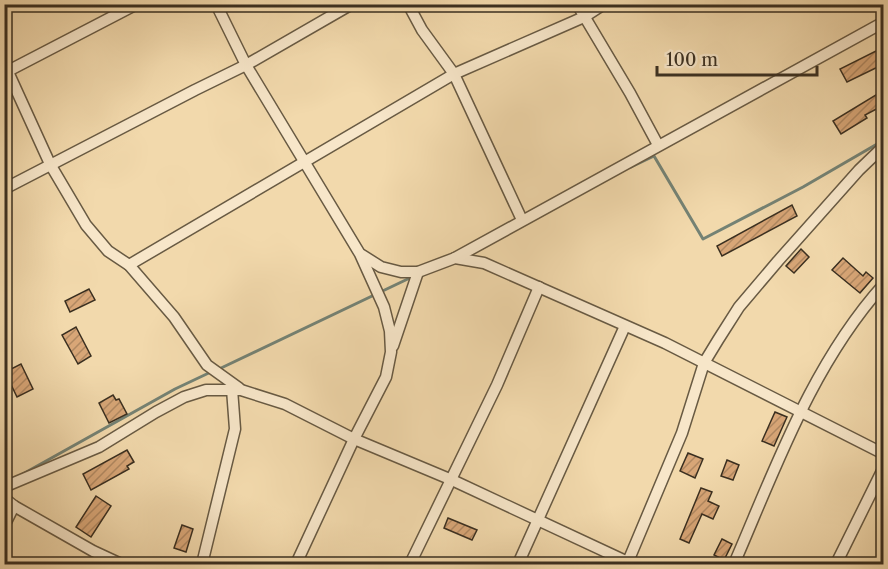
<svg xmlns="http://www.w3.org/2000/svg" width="888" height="569" font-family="'Libre Caslon Text',serif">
	<defs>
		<pattern id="building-hatch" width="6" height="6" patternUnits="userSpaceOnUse" patternTransform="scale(1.5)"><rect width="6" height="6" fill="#d8a677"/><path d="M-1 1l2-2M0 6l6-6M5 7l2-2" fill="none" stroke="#b08861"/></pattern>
	</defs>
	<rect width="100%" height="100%" fill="#f2d9ac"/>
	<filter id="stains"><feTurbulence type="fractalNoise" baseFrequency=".00333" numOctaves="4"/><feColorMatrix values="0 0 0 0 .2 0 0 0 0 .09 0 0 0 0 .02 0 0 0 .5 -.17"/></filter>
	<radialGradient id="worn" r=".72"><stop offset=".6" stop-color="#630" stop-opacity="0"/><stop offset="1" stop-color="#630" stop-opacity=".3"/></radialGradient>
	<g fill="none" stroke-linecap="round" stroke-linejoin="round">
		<!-- stream -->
		<g stroke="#748274" stroke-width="3">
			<path d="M631,167L654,156L703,239L803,187L884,140"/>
			<path d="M219,369L414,276"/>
			<path d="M21,475L175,389L213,371"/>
		</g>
	</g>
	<!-- building -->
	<g fill="url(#building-hatch)" stroke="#3a2f20" stroke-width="1.5">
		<path d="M884,47V64L847,82L840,69Z"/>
		<path d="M884,90V105L865,115L867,118L841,134L833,121Z"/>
		<path d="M792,205L797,216L722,256L717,246Z"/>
		<path d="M801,249L809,257L794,273L786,266Z"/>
		<path d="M843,258L863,276L866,272L873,278L860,293L832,270Z"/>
		<path d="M89,289L95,300L70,312L65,301Z"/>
		<path d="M76,327L91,356L78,364L62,335Z"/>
		<path d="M21,364L33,389L17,397L5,372Z"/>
		<path d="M113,395L116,400L119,399L127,414L109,423L99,403Z"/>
		<path d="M775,412L787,417L774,446L762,441Z"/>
		<path d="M127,450L134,462L127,466L129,469L91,490L83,474Z"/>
		<path d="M688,453L703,459L695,478L680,471Z"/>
		<path d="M727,460L739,465L733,480L721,476Z"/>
		<path d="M701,488L712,492L708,501L719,506L713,519L702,514L689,543L680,539Z"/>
		<path d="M96,496L111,506L91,537L76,527Z"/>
		<path d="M448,518L477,530L472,540L444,528Z"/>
		<path d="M182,525L193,529L186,552L174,548Z"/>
		<path d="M722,539L732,544L724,560L714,555Z"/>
	</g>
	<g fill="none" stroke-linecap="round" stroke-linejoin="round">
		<!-- street casing -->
		<g stroke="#685a43" stroke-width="13">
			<g id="street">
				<path d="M216,4L246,65L360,254L384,307L390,331L391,352L386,377L354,439L296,564"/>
				<path d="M408,4L422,30L454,74L522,220"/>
				<path d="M577,4L630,93L658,145"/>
				<path d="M4,63L50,164L86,225L108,251L129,265L174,317L207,365L239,388"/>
				<path d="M8,71L137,4"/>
				<path d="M4,189L195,90L246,65L352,4"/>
				<path d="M362,255L381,267L401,272H418L455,258L484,263L665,343L884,454"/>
				<path d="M455,258L884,22"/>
				<path d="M129,265L454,74L584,17L604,4"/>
				<path d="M393,346L418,272"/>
				<path d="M4,487L99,447L156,412L184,397L206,390H241L285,404L354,439L452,480L632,564"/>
				<path d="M4,498L14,506L93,551L121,564"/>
				<path d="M4,526L14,506"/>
				<path d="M202,564L235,429L232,389"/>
				<path d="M410,564L497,385L539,287"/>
				<path d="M518,564L625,326"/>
				<path d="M627,564L682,433L704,363L718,340L739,307L778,261L859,170L884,146"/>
				<path d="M734,564C776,467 812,364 884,284"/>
				<path d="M836,564L884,467"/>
			</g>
		</g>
		<!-- street -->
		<use href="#street" stroke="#f7e6c9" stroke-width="10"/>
	</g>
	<!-- margin -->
	<rect width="888" height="569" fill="none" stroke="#f2d9ac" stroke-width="24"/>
	<rect x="6" y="6" width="876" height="557" fill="none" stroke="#3a2f20" stroke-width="3"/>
	<rect x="12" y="12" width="864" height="545" fill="none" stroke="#3a2f20" stroke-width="1.5"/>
	<!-- scale -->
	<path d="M657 66v9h160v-9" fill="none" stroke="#3a2f20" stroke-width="3"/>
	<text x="666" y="66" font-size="18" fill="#3a2f20" stroke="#f7e6c9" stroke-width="4.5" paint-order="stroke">100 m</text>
	<rect width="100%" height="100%" filter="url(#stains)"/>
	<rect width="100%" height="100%" fill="url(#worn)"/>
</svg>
